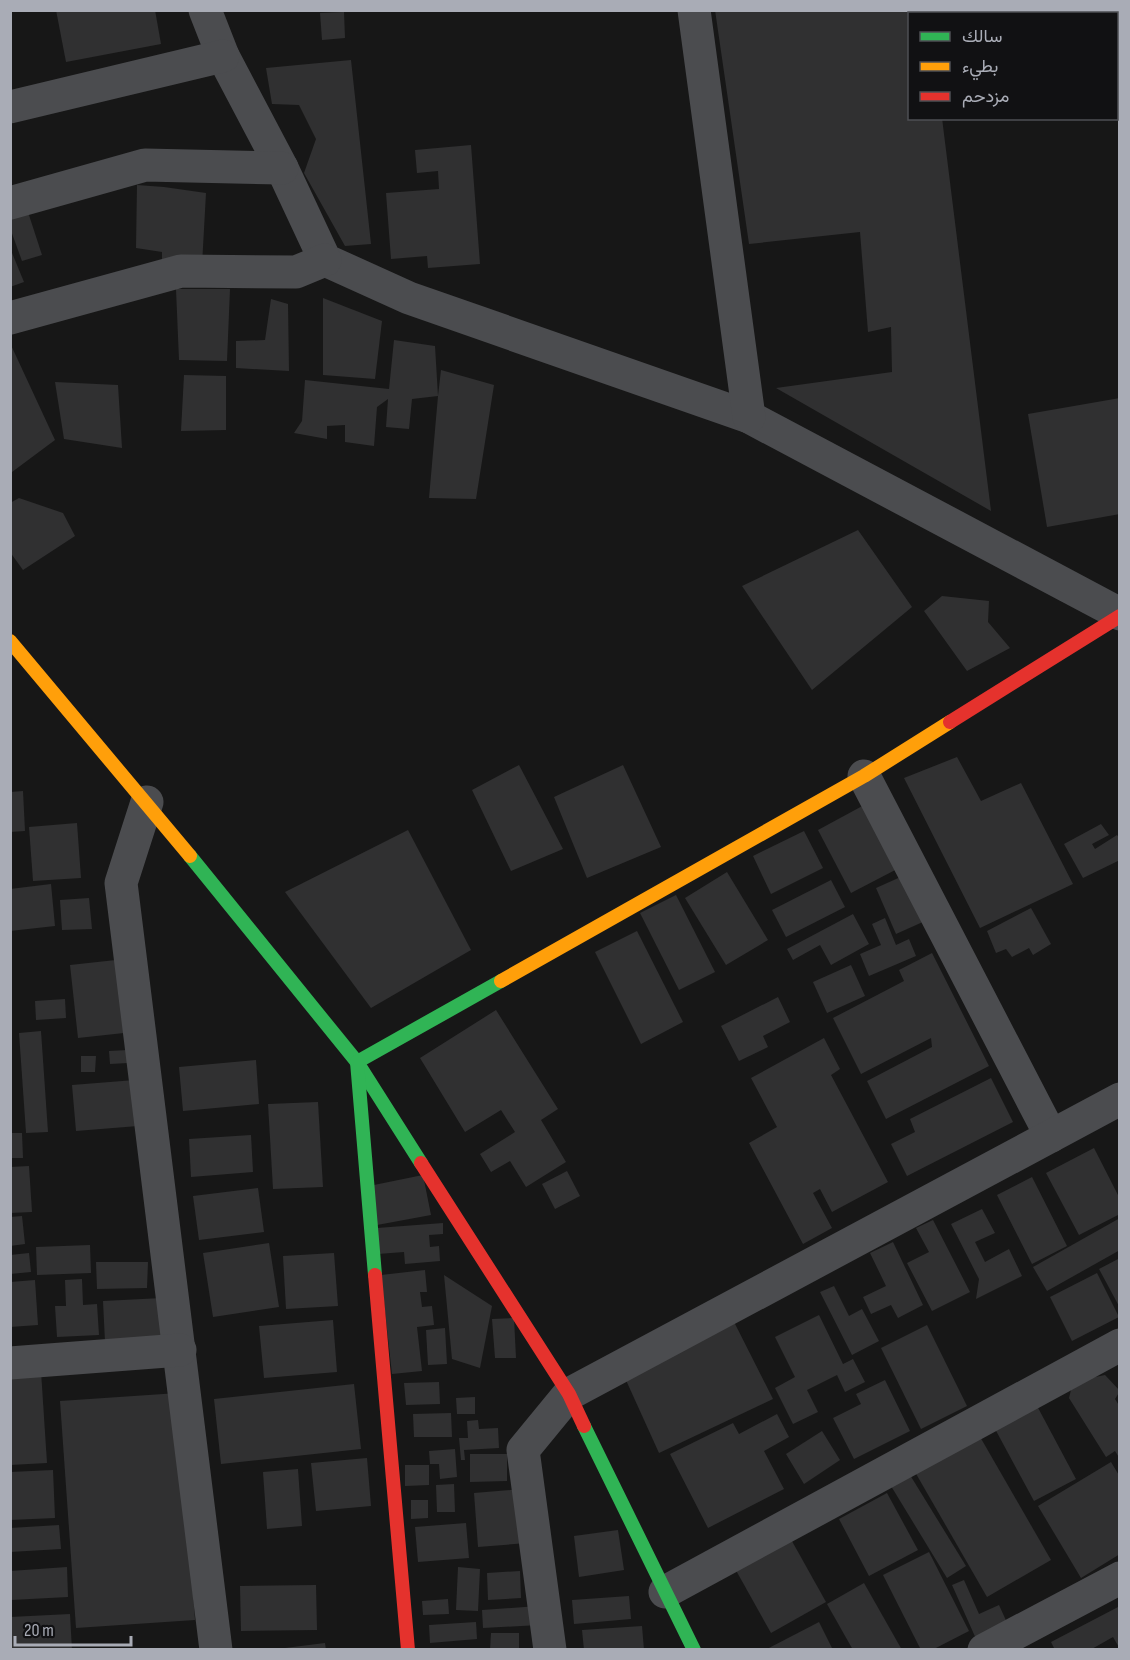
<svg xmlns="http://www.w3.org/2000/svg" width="1130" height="1660" font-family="'Sofia Sans Condensed',Vazirmatn,sans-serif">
	<rect width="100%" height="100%" fill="#171717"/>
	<!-- building -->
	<g fill="#303031">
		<path d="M56,10H155L161,44L66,62Z"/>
		<path d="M715,10H929V14H910V118H942L991,511L776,388L892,372L891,327L868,332L860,232L749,244Z"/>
		<path d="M344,12L345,38L322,40L320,13Z"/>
		<path d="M351,60L371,244L345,246L304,173L316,139L299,105L272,104L266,68Z"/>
		<path d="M471,145L480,264L428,268L427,256L391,259L386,193L439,189L438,171L417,173L415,150Z"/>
		<path d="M137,185L164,187L206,193L202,265L162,263V252L136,248Z"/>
		<path d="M27,209L42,255L22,261L10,228V213Z"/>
		<path d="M10,248L24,282L10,287Z"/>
		<path d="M176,289H230L227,361L179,360Z"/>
		<path d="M323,298L382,321L375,379L323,375Z"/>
		<path d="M271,299L288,304L289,371L236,368V341L265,340Z"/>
		<path d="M394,340L435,346L438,396L441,370L494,385L476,499L429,498L438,396L412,399L409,429L386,427L388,399L377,407L374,446L345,442V425L327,426V439L294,433L302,421L305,380L389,389Z"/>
		<path d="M10,343L55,440L12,472L10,471Z"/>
		<path d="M184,375L226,376V430L181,431Z"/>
		<path d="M55,382L118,385L122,448L64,439Z"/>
		<path d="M1120,398V514L1047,527L1028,414Z"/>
		<path d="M19,498L63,513L75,536L23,570L10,552V503Z"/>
		<path d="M858,530L912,607L812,690L742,586Z"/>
		<path d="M942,596L989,601L988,622L1010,648L967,671L924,611Z"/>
		<path d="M957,757L981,801L1021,783L1073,884L980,928L904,778Z"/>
		<path d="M519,765L563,849L511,871L472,790Z"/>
		<path d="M623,765L661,847L587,878L554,797Z"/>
		<path d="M23,791L25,831L10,832V792Z"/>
		<path d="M866,804L899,868L851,893L818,830Z"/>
		<path d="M77,823L81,878L33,881L29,827Z"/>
		<path d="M1101,824L1109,835L1092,844L1095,849L1117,835L1120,839V860L1083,878L1064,844Z"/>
		<path d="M408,830L471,950L371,1008L285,892Z"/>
		<path d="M804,831L823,868L771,894L753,856Z"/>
		<path d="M727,872L768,940L726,965L685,898Z"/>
		<path d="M905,875L925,921L896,934L876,888Z"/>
		<path d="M831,880L845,907L786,937L772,910Z"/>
		<path d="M51,884L55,926L10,931V889Z"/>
		<path d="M676,895L715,972L679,990L640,913Z"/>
		<path d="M89,898L92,929L62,930L60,900Z"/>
		<path d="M1031,908L1051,944L1033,955L1029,948L1012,957L1006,949L996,953L987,931Z"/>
		<path d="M853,914L869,944L831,965L820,945L793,960L787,949Z"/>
		<path d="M885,918L896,945L909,939L916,956L869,976L860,954L881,945L872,924Z"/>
		<path d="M637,931L683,1022L641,1044L595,952Z"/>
		<path d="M932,953L989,1066L886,1119L867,1081L932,1047L931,1038L861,1074L833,1018L904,981L899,970Z"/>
		<path d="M125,959L133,1032L78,1038L70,965Z"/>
		<path d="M851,965L865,996L827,1013L813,982Z"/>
		<path d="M778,997L790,1022L763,1036L768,1047L739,1061L721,1026Z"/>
		<path d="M65,999L66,1018L36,1020L35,1001Z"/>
		<path d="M496,1010L558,1109L541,1120L566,1162L526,1187L510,1161L491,1172L480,1154L515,1132L501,1110L465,1132L420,1058Z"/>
		<path d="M41,1031L48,1132L26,1133L19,1033Z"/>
		<path d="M824,1038L840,1069L831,1075L888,1182L832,1212L820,1189L813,1193L832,1228L803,1244L749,1143L777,1127L751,1078Z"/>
		<path d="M128,1050V1063L110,1064L109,1051Z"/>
		<path d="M81,1056H96L95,1072H81Z"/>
		<path d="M256,1060L259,1104L183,1111L179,1067Z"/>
		<path d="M991,1078L1013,1122L907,1176L891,1144L915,1132L910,1119Z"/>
		<path d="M135,1080L138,1126L76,1131L72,1085Z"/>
		<path d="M318,1102L323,1187L273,1189L268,1104Z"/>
		<path d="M10,1133H22L23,1158H10Z"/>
		<path d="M251,1135L253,1172L191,1177L189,1139Z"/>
		<path d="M1094,1148L1120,1199V1214L1079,1235L1046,1173Z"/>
		<path d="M29,1166L32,1212L10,1213V1167Z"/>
		<path d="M567,1171L580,1196L555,1209L542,1184Z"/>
		<path d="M423,1175L431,1215L377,1225L369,1186Z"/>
		<path d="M1032,1177L1067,1246L1032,1264L997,1195Z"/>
		<path d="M258,1188L264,1232L199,1240L193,1196Z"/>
		<path d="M982,1209L995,1233L975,1242L985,1262L1009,1249L1022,1276L976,1299L979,1279L951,1224Z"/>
		<path d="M22,1216L25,1244L10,1246V1217Z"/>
		<path d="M1120,1218V1250L1047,1291L1033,1267Z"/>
		<path d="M933,1220L970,1292L932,1311L907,1263L929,1252L916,1228Z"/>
		<path d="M443,1223V1234L429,1235L430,1247L439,1246L440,1261L405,1264L404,1252L378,1254L377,1228Z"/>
		<path d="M893,1242L923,1305L898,1318L891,1305L871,1314L863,1297L886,1286L870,1253Z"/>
		<path d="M269,1243L279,1307L213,1317L203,1253Z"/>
		<path d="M90,1245L91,1273L37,1275L36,1247Z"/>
		<path d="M29,1253L31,1272L10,1274V1255Z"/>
		<path d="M334,1253L338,1306L286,1309L283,1256Z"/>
		<path d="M1120,1258V1308L1099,1269Z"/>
		<path d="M96,1262H148L147,1288L97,1289Z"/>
		<path d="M425,1270L427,1292H420L422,1307L432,1306L434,1325L417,1327L422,1371L392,1374L381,1275Z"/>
		<path d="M1097,1273L1119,1317L1072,1341L1050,1297Z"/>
		<path d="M444,1275L492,1306L480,1368L452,1359Z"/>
		<path d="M82,1279L83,1305L97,1304L99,1335L57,1337L55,1306H66L65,1280Z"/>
		<path d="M35,1280L38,1325L10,1327V1282Z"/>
		<path d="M834,1286L849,1316L862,1309L879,1341L852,1355L820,1292Z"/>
		<path d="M162,1298L163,1339L105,1342L103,1301Z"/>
		<path d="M729,1312L773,1399L659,1453L625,1378Z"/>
		<path d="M819,1315L843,1364L853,1359L865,1382L845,1392L837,1375L807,1390L818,1412L793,1424L775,1388L795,1377L775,1337Z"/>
		<path d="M514,1318L516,1358H495L492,1319Z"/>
		<path d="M333,1320L337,1372L264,1378L259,1326Z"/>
		<path d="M927,1325L967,1406L921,1429L881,1348Z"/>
		<path d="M445,1328L447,1364L428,1365L426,1330Z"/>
		<path d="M41,1371L47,1463L10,1465V1373Z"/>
		<path d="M1105,1375L1120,1391L1115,1399L1120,1407V1459L1115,1451L1106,1457L1069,1398L1072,1386L1081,1380Z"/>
		<path d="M885,1380L910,1431L854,1459L833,1418L861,1404L856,1394Z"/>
		<path d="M439,1382L440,1404L406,1405L404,1383Z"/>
		<path d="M354,1384L361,1449L221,1464L214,1399Z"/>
		<path d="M178,1393L195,1620L76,1628L60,1401Z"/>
		<path d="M475,1397V1414H457L456,1398Z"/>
		<path d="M1036,1404L1076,1479L1034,1501L994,1427Z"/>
		<path d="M451,1413L452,1437H414L413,1414Z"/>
		<path d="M777,1414L789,1437L764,1451L784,1489L708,1528L670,1454L733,1423L739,1434Z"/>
		<path d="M478,1420L479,1429L498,1428L499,1448L464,1450L465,1460H461L459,1438H468L467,1421Z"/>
		<path d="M822,1431L840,1460L804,1484L786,1454Z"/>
		<path d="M979,1435L1051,1560L987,1597L915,1472Z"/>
		<path d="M455,1449L457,1477L440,1479L439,1464H430L429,1451Z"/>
		<path d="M470,1454H507V1481L470,1482Z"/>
		<path d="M367,1458L371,1506L316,1511L311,1463Z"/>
		<path d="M1111,1462L1120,1477V1554L1081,1578L1038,1506Z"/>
		<path d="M405,1465H429V1485L405,1486Z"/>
		<path d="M298,1469L302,1526L267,1529L263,1472Z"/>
		<path d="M53,1470L55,1518L10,1520V1472Z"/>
		<path d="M910,1475L966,1566L947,1578L891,1486Z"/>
		<path d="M454,1484L455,1512H437L436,1485Z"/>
		<path d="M522,1489L527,1543L478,1547L474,1493Z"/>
		<path d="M887,1493L918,1550L869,1576L839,1519Z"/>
		<path d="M411,1500H428V1518L411,1519Z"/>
		<path d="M466,1523L469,1558L418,1562L415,1527Z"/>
		<path d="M59,1525L61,1549L10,1552V1528Z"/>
		<path d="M618,1530L624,1570L579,1577L574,1536Z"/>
		<path d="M788,1534L826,1602L771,1633L733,1565Z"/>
		<path d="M929,1552L969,1631L932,1650H921L883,1575Z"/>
		<path d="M67,1567L68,1597L11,1600L10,1571Z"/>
		<path d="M458,1567L480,1569L478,1611L456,1610Z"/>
		<path d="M520,1571L521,1598L488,1600L487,1573Z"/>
		<path d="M964,1580L979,1614L999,1605L1009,1627L977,1641L952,1585Z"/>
		<path d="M864,1583L902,1650H853L827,1604Z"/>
		<path d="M316,1585L317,1630L241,1631L240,1586Z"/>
		<path d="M629,1596L631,1619L574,1624L572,1600Z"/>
		<path d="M448,1599L449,1614L423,1615L422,1601Z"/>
		<path d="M538,1606L539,1625L483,1628L482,1610Z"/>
		<path d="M1120,1606V1649L1113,1637L1090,1650H1055L1051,1642Z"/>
		<path d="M70,1614L72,1650H11L10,1617Z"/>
		<path d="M476,1622L477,1639L430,1643L429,1625Z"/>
		<path d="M819,1622L833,1650H765Z"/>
		<path d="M642,1626L644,1650H584L582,1630Z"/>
		<path d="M491,1633H519V1650H490Z"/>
		<path d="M325,1643L326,1650H285V1648Z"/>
	</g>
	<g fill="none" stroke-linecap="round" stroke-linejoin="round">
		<!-- street -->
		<g stroke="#4b4c4f" stroke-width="33">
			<path d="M205,10L223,56L282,168L325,260L409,298L749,417L1120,614"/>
			<path d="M694,10L749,417"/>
			<path d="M10,107L223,56"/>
			<path d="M10,203L145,165L282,168"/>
			<path d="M10,318L181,271L296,272L325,260"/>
			<path d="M864,776L1051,1136"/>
			<path d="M147,802L121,883L216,1650"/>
			<path d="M10,1363L180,1350"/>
			<path d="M665,1592L1120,1345"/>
			<path d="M550,1650L523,1450L569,1394L1120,1099"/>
			<path d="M984,1650L1120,1578"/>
		</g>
		<!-- fast -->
		<g stroke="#30b455" stroke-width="14">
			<path d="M190,856L357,1062L421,1163"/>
			<path d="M375,1275L357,1062L501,981"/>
			<path d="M584,1426L694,1650"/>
		</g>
		<!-- slow -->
		<g stroke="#ff9f0a" stroke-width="14">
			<path d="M10,641L190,856"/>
			<path d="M501,981L864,776L950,722"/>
		</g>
		<!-- jam -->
		<g stroke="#e5322d" stroke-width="14">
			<path d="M950,722L1120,616"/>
			<path d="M421,1163L569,1394L584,1426"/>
			<path d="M375,1275L408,1650"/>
		</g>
	</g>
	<!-- border -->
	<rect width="1130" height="1660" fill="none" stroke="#a9acb6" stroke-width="24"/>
	<!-- legend -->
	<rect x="908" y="12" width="210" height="108" fill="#111113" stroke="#4e4f54" stroke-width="1.5"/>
	<rect x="920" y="32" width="30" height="9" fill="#30b455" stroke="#4e4f54" stroke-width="1.5"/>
	<text x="962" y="42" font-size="18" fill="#a9acb6">سالك</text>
	<rect x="920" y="62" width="30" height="9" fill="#ff9f0a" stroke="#4e4f54" stroke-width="1.5"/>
	<text x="962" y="72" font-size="18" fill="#a9acb6">بطيء</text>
	<rect x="920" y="92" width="30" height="9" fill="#e5322d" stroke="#4e4f54" stroke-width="1.5"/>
	<text x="962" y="102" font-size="18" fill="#a9acb6">مزدحم</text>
	<!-- scale -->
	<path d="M15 1636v9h116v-9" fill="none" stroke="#a9acb6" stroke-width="3"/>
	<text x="24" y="1636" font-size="18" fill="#a9acb6" stroke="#111113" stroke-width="4.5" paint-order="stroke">20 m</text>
</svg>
